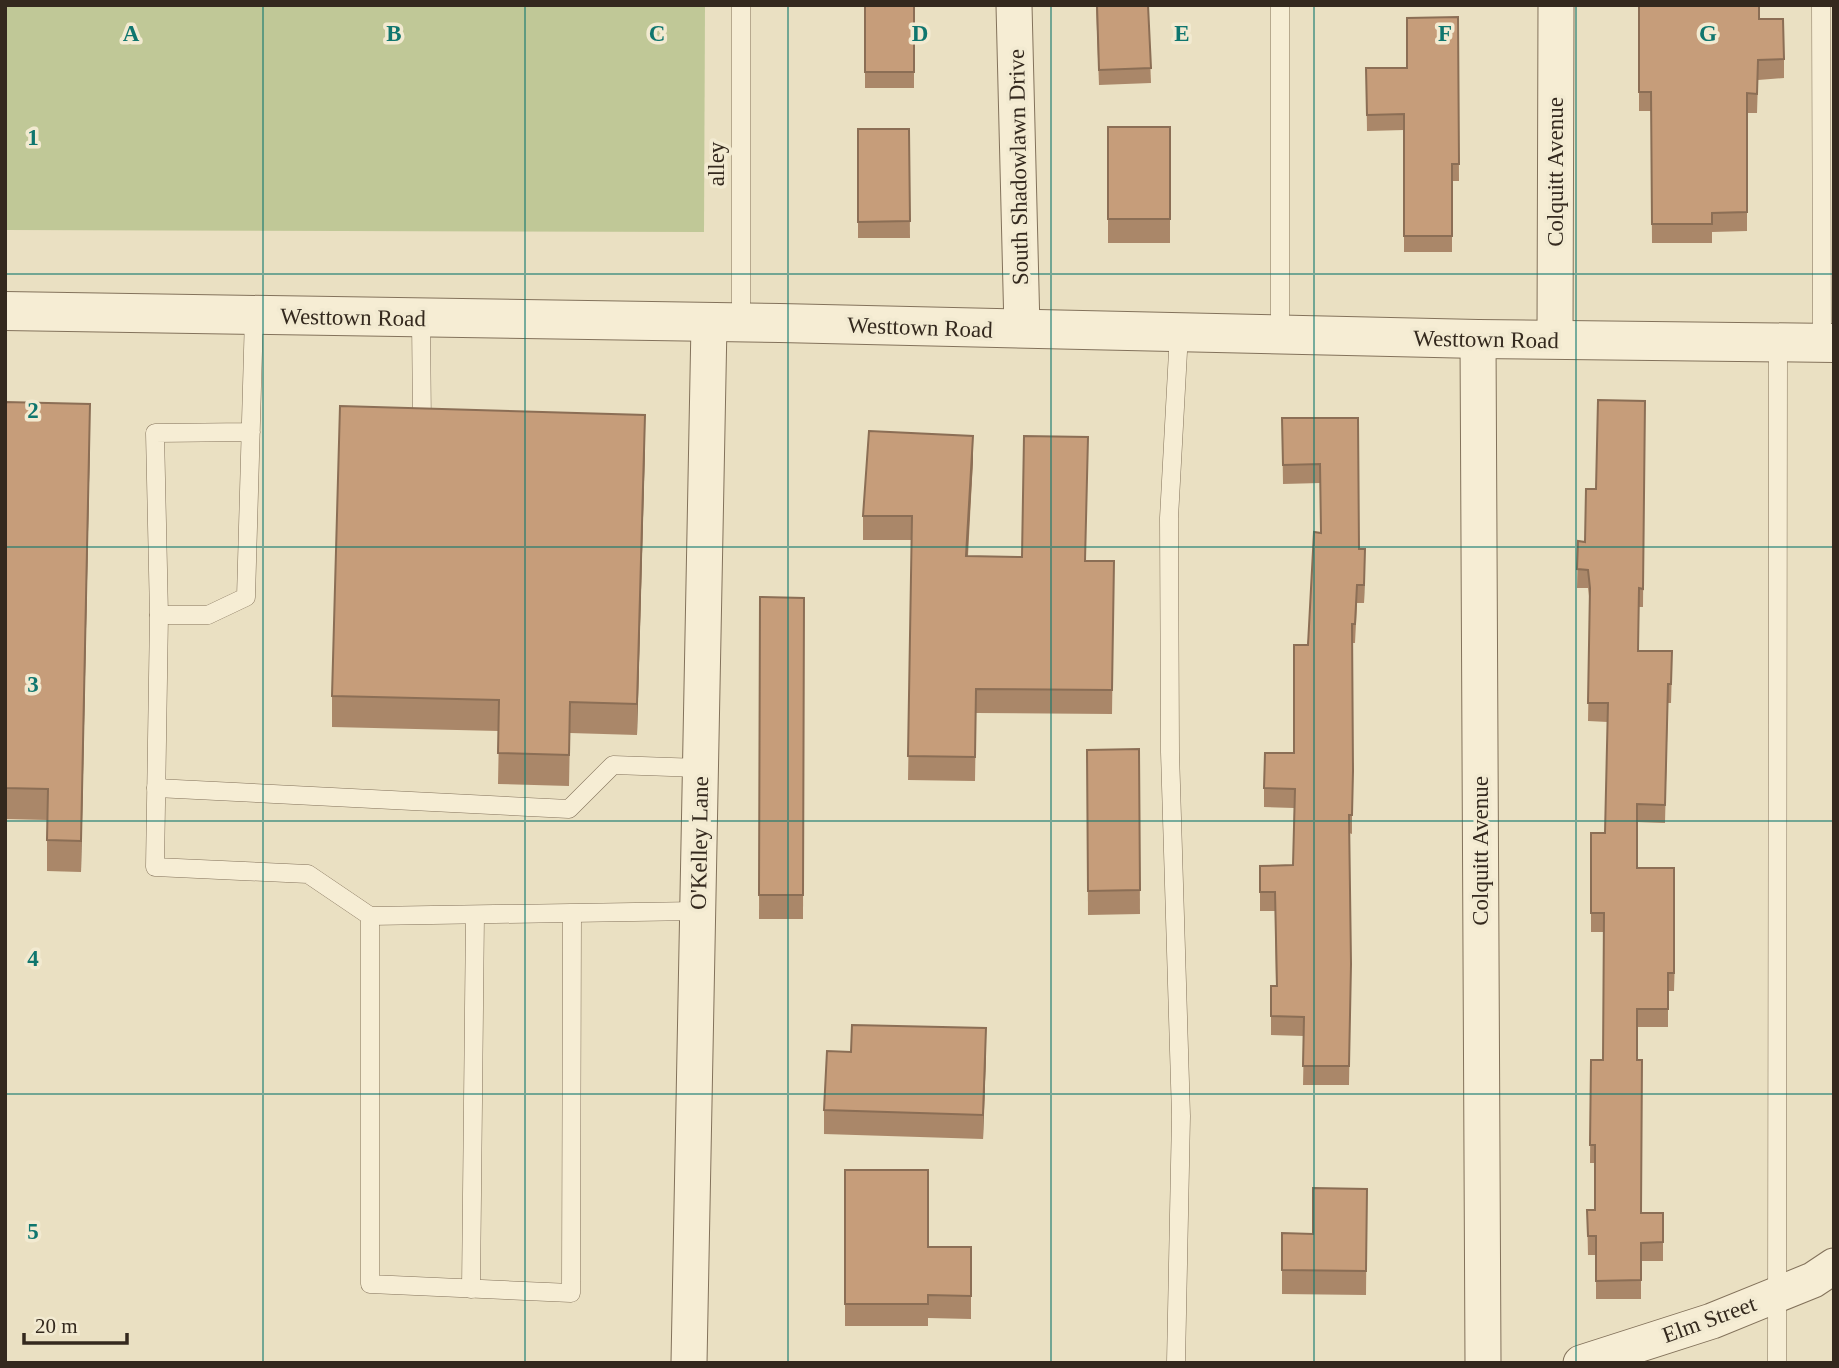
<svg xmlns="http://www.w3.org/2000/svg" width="1839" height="1368" font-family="Georgia,serif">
	<rect width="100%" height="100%" fill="#eae0c2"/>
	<!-- green -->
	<path fill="#c0c897" d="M5,5H705L704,232L5,230Z"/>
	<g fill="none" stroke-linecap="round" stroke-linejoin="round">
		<!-- service casing -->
		<g stroke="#83725b" stroke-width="19">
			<g id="service">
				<path d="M741,5V324"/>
				<path d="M1280,5V335"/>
				<path d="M1821,5L1822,343"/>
				<path d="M421,319L422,426"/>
				<path d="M251,432L155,433L159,615H208L246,597L254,316"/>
				<path d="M159,615L155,867L308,874L370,916L697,911"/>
				<path d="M156,788L569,809L613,765L700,768"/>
				<path d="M370,916V1284L571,1293L572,914"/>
				<path d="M471,1289L475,915"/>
				<path d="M1176,1363L1181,1116L1170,752L1169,518L1179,333"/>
				<path d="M1777,1363L1778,343"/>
			</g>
		</g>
		<!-- minor casing -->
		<g stroke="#83725b" stroke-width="37">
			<g id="minor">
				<path d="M1014,5L1022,329"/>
				<path d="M1478,339L1483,1363"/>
				<path d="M1555,339L1556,5"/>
				<path d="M689,1363L709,324"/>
				<path d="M1581,1363L1712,1321L1813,1280L1834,1266"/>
			</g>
		</g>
		<!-- tertiary casing -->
		<g stroke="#83725b" stroke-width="40">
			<path id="tertiary" d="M5,311L780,323L1478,339L1834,343"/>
		</g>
		<!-- service -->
		<use href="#service" stroke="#f6edd4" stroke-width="18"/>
		<!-- minor -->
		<use href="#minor" stroke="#f6edd4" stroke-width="35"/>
		<!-- tertiary -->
		<use href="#tertiary" stroke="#f6edd4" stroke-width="38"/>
	</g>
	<!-- wall -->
	<g fill="#aa8769">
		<rect x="865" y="5" width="49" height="83"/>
		<path d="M1096,5H1148L1151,83L1099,85Z"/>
		<path d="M1639,5L1759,19L1784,59V78L1758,80L1757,113H1747V231L1712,232V243H1652L1651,111H1639Z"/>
		<path d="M1458,17L1459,181H1452V252H1404V130L1367,131L1366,68H1407Z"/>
		<rect x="1108" y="127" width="62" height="116"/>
		<path d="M858,129H909L910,238H858Z"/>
		<path d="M1645,401L1643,607H1639V651L1672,670L1671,703H1668L1665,823L1637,822V868L1675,956L1674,991H1668V1027H1637V1060L1641,1213H1663V1261H1641V1299H1596V1255H1588L1587,1210H1595V1163H1590L1591,1060H1603V932H1591V833H1605L1608,722L1588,721L1590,604L1588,588H1577L1578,541L1585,542L1596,489Z"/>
		<path d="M5,402L90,435L81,872L47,871V820L5,819Z"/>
		<path d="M1282,418H1358L1359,549L1365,568L1364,603H1357L1355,643H1352V834L1349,833L1351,964L1349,1085H1303L1304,1036L1271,1035V986H1276L1275,911H1260V866L1293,865L1294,808L1264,807V788L1294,753L1321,533L1320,483L1283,484Z"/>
		<path d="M645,445L637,735L570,733L569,786L498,784L499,731L332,727V696Z"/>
		<path d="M973,460L968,556L1114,561L1112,714L976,713L975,781L908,780L912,540H863V516Z"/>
		<path d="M760,597L804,598L803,919H759Z"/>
		<path d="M1139,749L1140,914L1088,915L1087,750Z"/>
		<path d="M851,1052H986L983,1139L824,1134V1110Z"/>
		<path d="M845,1170L928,1247H971V1319L928,1318V1326H845Z"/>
		<path d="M1367,1189L1366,1295L1282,1294V1233L1313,1234Z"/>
	</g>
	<!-- shaded-wall -->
	<g fill="#8b6e55">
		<path d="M90,404V435L81,872V841Z"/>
		<path d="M645,415V445L637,735V704Z"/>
		<path d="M973,436V460L966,580V556Z"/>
		<path d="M1365,549V568L1364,603V585Z"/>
		<path d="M986,1028V1052L983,1139V1115Z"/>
	</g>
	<!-- building -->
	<g fill="#c69d7a" stroke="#8b6e55" stroke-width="2">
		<rect x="865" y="5" width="49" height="67"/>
		<path d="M1097,5H1148L1151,68L1099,70Z"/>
		<path d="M1639,5H1759V19H1783L1784,59L1758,60L1757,94L1747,93V212L1712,213V224H1652L1651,92H1639Z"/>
		<path d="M1458,17L1459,164H1452V236H1404V114L1367,115L1366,68H1407V18Z"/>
		<rect x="1108" y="127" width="62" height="92"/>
		<path d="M858,129H909L910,221L858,222Z"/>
		<path d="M1598,400L1645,401L1643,589L1639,588L1638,651H1672L1671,684H1668L1665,805L1637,804V868H1674V973H1668V1009H1637V1060H1642L1641,1213H1663V1242L1641,1243V1280L1596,1281V1236H1588L1587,1210H1595V1145H1590L1591,1060H1603L1604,913H1591V833H1605L1608,703H1588L1590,588L1588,570L1577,569L1578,541L1585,542L1586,489H1596Z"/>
		<path d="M5,402L90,404L81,841L47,840L48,789L5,788Z"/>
		<path d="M340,406L645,415L637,704L570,702L569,755L498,753L499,700L332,696Z"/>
		<path d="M1282,418H1358L1359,549H1365L1364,585H1357L1355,624H1352L1353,771L1352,815H1349L1351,964L1349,1066H1303L1304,1017L1271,1016V986H1277L1275,892H1260V866L1293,865L1295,789L1264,788L1265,753H1294V645H1308L1314,532L1321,533L1320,464L1283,465Z"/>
		<path d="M869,431L973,436L966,556L1022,557L1024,436L1088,437L1085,561H1114L1112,690L976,689L975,757L908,756L912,516H863Z"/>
		<path d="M760,597L804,598L803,895H759Z"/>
		<path d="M1139,749L1140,890L1088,891L1087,750Z"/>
		<path d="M852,1025L986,1028L983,1115L824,1110L827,1051L851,1052Z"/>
		<path d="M845,1170H928V1247H971V1296L928,1295V1304H845Z"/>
		<path d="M1313,1188L1367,1189L1366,1271L1282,1270V1233L1313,1234Z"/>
	</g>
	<!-- grid -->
	<path fill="none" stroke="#0f766e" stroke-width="2" stroke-opacity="0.55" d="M263,5V1363M525,5V1363M788,5V1363M1051,5V1363M1314,5V1363M1576,5V1363M5,274H1834M5,547H1834M5,821H1834M5,1094H1834"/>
	<g text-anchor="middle" stroke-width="7" stroke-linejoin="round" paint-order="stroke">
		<!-- street labels -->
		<g font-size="23" fill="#34291e" stroke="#f2ead1">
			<text transform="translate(716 164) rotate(-90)" y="8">alley</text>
			<text transform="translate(1018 167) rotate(-91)" y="8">South Shadowlawn Drive</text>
			<text transform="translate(1555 172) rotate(-90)" y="8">Colquitt Avenue</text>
			<text transform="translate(353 317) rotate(1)" y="8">Westtown Road</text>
			<text transform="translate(920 327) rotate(2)" y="8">Westtown Road</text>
			<text transform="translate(1486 339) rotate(1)" y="8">Westtown Road</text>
			<text transform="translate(699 843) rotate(-89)" y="8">O'Kelley Lane</text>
			<text transform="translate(1480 851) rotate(-90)" y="8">Colquitt Avenue</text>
			<text transform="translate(1709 1319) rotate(-20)" y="8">Elm Street</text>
		</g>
	</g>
	<g font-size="23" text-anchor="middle" font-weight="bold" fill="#0f766e" stroke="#f2ead1" stroke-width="7" stroke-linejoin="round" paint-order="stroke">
		<text x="131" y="41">A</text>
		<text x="394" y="41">B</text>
		<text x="657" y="41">C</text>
		<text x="920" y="41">D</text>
		<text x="1182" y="41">E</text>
		<text x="1445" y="41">F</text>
		<text x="1708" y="41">G</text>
		<text x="33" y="145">1</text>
		<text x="33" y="418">2</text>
		<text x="33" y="692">3</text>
		<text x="33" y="966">4</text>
		<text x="33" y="1239">5</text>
	</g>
	<!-- border -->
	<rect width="1839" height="1368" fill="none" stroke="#34291e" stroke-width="14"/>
	<!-- scale -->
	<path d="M24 1333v10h103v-10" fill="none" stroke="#34291e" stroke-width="3.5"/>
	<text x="35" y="1333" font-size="21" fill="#34291e" stroke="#f2ead1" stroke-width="5" paint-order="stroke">20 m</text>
</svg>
